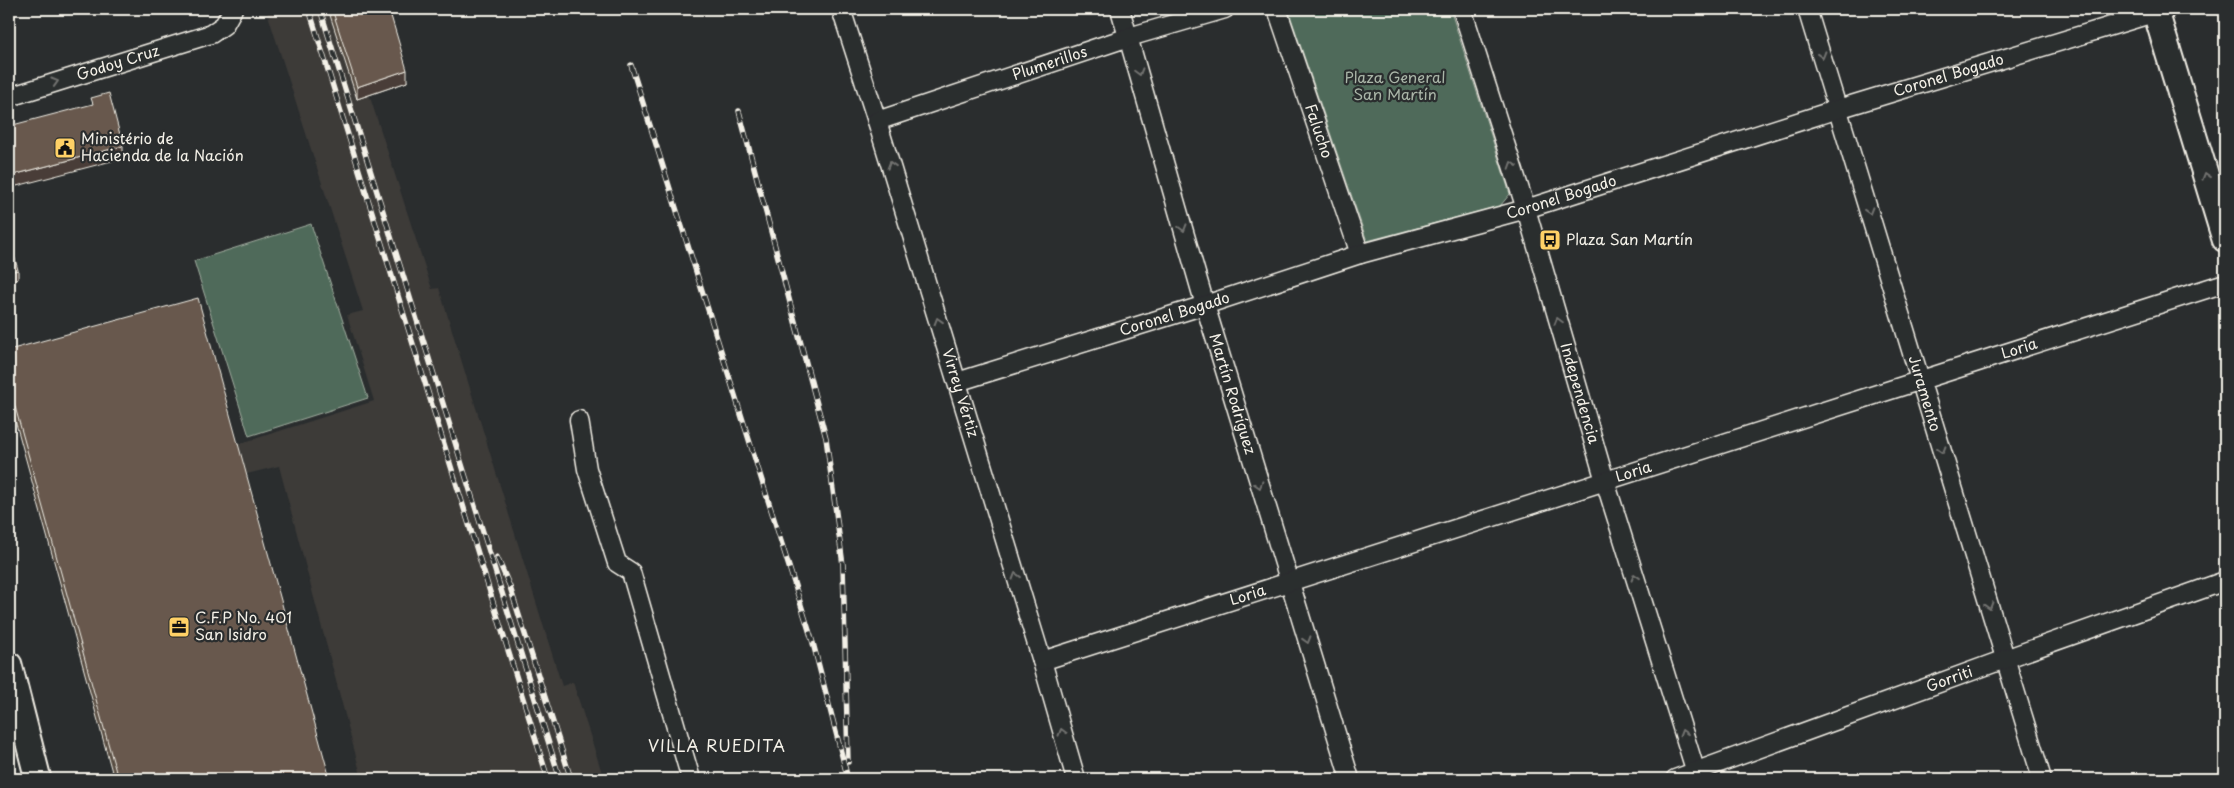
<svg xmlns="http://www.w3.org/2000/svg" width="2234" height="788" font-family="'Playpen Sans',sans-serif">
	<rect width="100%" height="100%" fill="#2a2d2e"/>
	<filter id="ink" filterUnits="userSpaceOnUse"><feTurbulence type="fractalNoise" baseFrequency=".02" numOctaves="2"/><feDisplacementMap in="SourceGraphic" scale="10" xChannelSelector="R" yChannelSelector="G"/><feConvolveMatrix kernelMatrix="1 2 1 2 8 2 1 2 1" color-interpolation-filters="sRGB"/></filter>
	<g filter="url(#ink)">
		<!-- built -->
		<path fill="#3c3a38" d="M266,9H329L369,94L432,289L439,288L562,686L573,682L604,779H362L279,466L243,475L235,445L374,401L347,315L363,311Z"/>
		<!-- green -->
		<g fill="#506b5a" stroke="#a2aea1">
			<path d="M1288,9H1450L1510,194L1500,206L1367,241Z"/>
			<path d="M311,224L368,398L249,436L194,261Z"/>
		</g>
		<g fill="none" stroke-linecap="round" stroke-linejoin="round">
			<!-- street casing -->
			<g stroke="#f4f1e8" stroke-width="21">
				<g id="street">
					<path id="s1" d="M841,9L877,121L1042,661L1076,779"/>
					<path id="s2" d="M1120,9L1205,305L1350,779"/>
					<path id="s3" d="M1277,9L1360,254"/>
					<path id="s4" d="M1462,9L1526,209L1605,481L1698,779"/>
					<path id="s5" d="M1807,9L2042,779"/>
					<path id="s6" d="M9,97L211,34L224,25L233,9"/>
					<path id="s7" d="M877,121L1129,37L1225,9"/>
					<path id="s8" d="M957,382L1205,305L1360,254L1526,209L1838,109L2167,9"/>
					<path d="M579,420L587,469L617,563L631,572L691,779"/>
					<path id="s9" d="M1042,661L2225,283"/>
					<path id="s10" d="M1675,779L2005,659L2225,581"/>
				</g>
			</g>
			<!-- secondary casing -->
			<g stroke="#f4f1e8" stroke-width="29">
				<g id="secondary">
					<path d="M2155,9L2225,239"/>
					<path d="M9,665L38,779"/>
				</g>
			</g>
			<!-- street -->
			<use href="#street" stroke="#2a2d2e" stroke-width="18"/>
			<!-- secondary -->
			<use href="#secondary" stroke="#2a2d2e" stroke-width="25"/>
			<!-- rail casing -->
			<g stroke="#f4f1e8" stroke-width="5.5">
				<g id="rail">
					<path d="M309,9L548,779"/>
					<path d="M320,9L560,779"/>
					<path d="M631,65L813,643L848,779"/>
					<path d="M739,111L826,438L843,565L848,762"/>
					<path d="M497,557L510,587L571,779"/>
				</g>
			</g>
			<!-- rail -->
			<use href="#rail" stroke="#2a2d2e" stroke-width="4" stroke-dasharray="11" stroke-linecap="butt"/>
		</g>
		<!-- wall -->
		<g fill="#594d43" stroke="#f4f1e8">
			<path d="M328,9H389L407,82L357,99Z"/>
			<path d="M9,350L330,779H114L9,398Z"/>
		</g>
		<!-- shaded-wall -->
		<g fill="#483e37" stroke="#f4f1e8">
			<path d="M407,70V82L357,99V87Z"/>
			<path d="M123,146V158L9,188V176Z"/>
			<path d="M18,270V279L9,282V272Z"/>
		</g>
		<!-- building -->
		<g fill="#67594e" stroke="#f4f1e8">
			<path d="M332,9H389L407,70L357,87Z"/>
			<path d="M109,93L123,146L9,176V126L93,104L91,98Z"/>
			<path d="M9,237L18,270L9,272Z"/>
			<path d="M198,298L330,779H118L9,385V350Z"/>
		</g>
		<!-- one-way arrows -->
		<defs><path id="oneway-chevron" d="M-2-3.5L2.5 0L-2 3.5" fill="none" stroke-width="1.6" stroke-linecap="round" stroke-linejoin="round" transform="scale(1.25)"/></defs>
		<g stroke="#71726f">
			<use href="#oneway-chevron" transform="translate(1822 55) rotate(73)"/>
			<use href="#oneway-chevron" transform="translate(1139 72) rotate(74)"/>
			<use href="#oneway-chevron" transform="translate(55 82) rotate(-17)"/>
			<use href="#oneway-chevron" transform="translate(891 165) rotate(-107)"/>
			<use href="#oneway-chevron" transform="translate(1512 165) rotate(-108)"/>
			<use href="#oneway-chevron" transform="translate(2206 176) rotate(-107)"/>
			<use href="#oneway-chevron" transform="translate(1869 211) rotate(73)"/>
			<use href="#oneway-chevron" transform="translate(1183 228) rotate(74)"/>
			<use href="#oneway-chevron" transform="translate(938 321) rotate(-107)"/>
			<use href="#oneway-chevron" transform="translate(1558 321) rotate(-106)"/>
			<use href="#oneway-chevron" transform="translate(1942 450) rotate(73)"/>
			<use href="#oneway-chevron" transform="translate(1259 485) rotate(73)"/>
			<use href="#oneway-chevron" transform="translate(1016 576) rotate(-107)"/>
			<use href="#oneway-chevron" transform="translate(1635 577) rotate(-107)"/>
			<use href="#oneway-chevron" transform="translate(1989 606) rotate(73)"/>
			<use href="#oneway-chevron" transform="translate(1307 640) rotate(73)"/>
			<use href="#oneway-chevron" transform="translate(1062 732) rotate(-106)"/>
			<use href="#oneway-chevron" transform="translate(1683 733) rotate(-107)"/>
		</g>
	</g>
	<!-- icons -->
	<defs>
		<g id="civic-square" transform="scale(1.125)"><rect x="-9" y="-9" width="18" height="18" rx="4" fill="#ffd166" stroke="#2a2d2e"/><path d="M-.6-6.5H3V-4.5H.6V-3L4-1V1h2V6H-6V1h2V-1L-.6-3ZM-1.2 2.5V6h2.4V2.5Z" fill="#111"/></g>
		<g id="bus-square" transform="scale(1.125)"><rect x="-9" y="-9" width="18" height="18" rx="4" fill="#ffd166" stroke="#2a2d2e"/><path d="M-5-6H5V4H4V6H2V4H-2V6H-4V4H-5ZM-3.5-4V0h7V-4ZM-3.5 1.2v1.5H-2V1.2ZM2 1.2v1.5H3.5V1.2Z" fill="#111"/></g>
		<g id="office-square" transform="scale(1.125)"><rect x="-9" y="-9" width="18" height="18" rx="4" fill="#ffd166" stroke="#2a2d2e"/><path d="M-6-3h4V-5.5h4V-3h4V5H-6ZM-1-4.5V-3h2v-1.5ZM-6 0V1H6V0Z" fill="#111"/></g>
	</defs>
	<g fill-rule="evenodd">
		<use href="#civic-square" x="65" y="148"/>
		<use href="#bus-square" x="1550" y="240"/>
		<use href="#office-square" x="179" y="627"/>
	</g>
	<g text-anchor="middle" stroke-width="4.5" stroke-linejoin="round" paint-order="stroke">
		<!-- street labels -->
		<g font-size="15" fill="#f4f1e8" stroke="#2a2d2e">
			<text dy="5" stroke="none"><textPath href="#s6" startOffset="114">Godoy Cruz</textPath></text>
			<text dy="5" stroke="none"><textPath href="#s7" startOffset="182">Plumerillos</textPath></text>
			<text dy="5" stroke="none"><textPath href="#s8" startOffset="1038">Coronel Bogado</textPath></text>
			<text dy="5" stroke="none"><textPath href="#s3" startOffset="129">Falucho</textPath></text>
			<text dy="5" stroke="none"><textPath href="#s8" startOffset="632">Coronel Bogado</textPath></text>
			<text dy="5" stroke="none"><textPath href="#s8" startOffset="228">Coronel Bogado</textPath></text>
			<text dy="5" stroke="none"><textPath href="#s9" startOffset="1026">Loria</textPath></text>
			<text dy="5" stroke="none"><textPath href="#s1" startOffset="402">Virrey Vértiz</textPath></text>
			<text dy="5" stroke="none"><textPath href="#s4" startOffset="402">Independencia</textPath></text>
			<text dy="5" stroke="none"><textPath href="#s5" startOffset="402">Juramento</textPath></text>
			<text dy="5" stroke="none"><textPath href="#s2" startOffset="401">Martín Rodríguez</textPath></text>
			<text dy="5" stroke="none"><textPath href="#s9" startOffset="621">Loria</textPath></text>
			<text dy="5" stroke="none"><textPath href="#s9" startOffset="216">Loria</textPath></text>
			<text dy="5" stroke="none"><textPath href="#s10" startOffset="292">Gorriti</textPath></text>
		</g>
		<!-- park labels -->
		<g font-size="15" fill="#aab5a8" stroke="#2a2d2e">
			<text x="1395" y="83">Plaza General<tspan x="1395" dy="17">San Martín</tspan></text>
		</g>
		<!-- poi labels -->
		<g font-size="15" fill="#f4f1e8" stroke="#2a2d2e" text-anchor="start">
			<text x="81" y="144">Ministério de<tspan x="81" dy="17">Hacienda de la Nación</tspan></text>
			<text x="1566" y="245">Plaza San Martín</text>
			<text x="195" y="623">C.F.P No. 401<tspan x="195" dy="17">San Isidro</tspan></text>
		</g>
		<!-- neighbourhood labels -->
		<g font-size="16" letter-spacing="1" fill="#f4f1e8" stroke="#2a2d2e">
			<text x="717" y="752">VILLA RUEDITA</text>
		</g>
	</g>
	<!-- margin -->
	<rect width="2234" height="788" fill="none" stroke="#2a2d2e" stroke-width="30"/>
	<rect x="15" y="15" width="2204" height="758" fill="none" stroke="#f4f1e8" stroke-width="2" filter="url(#ink)"/>
</svg>
